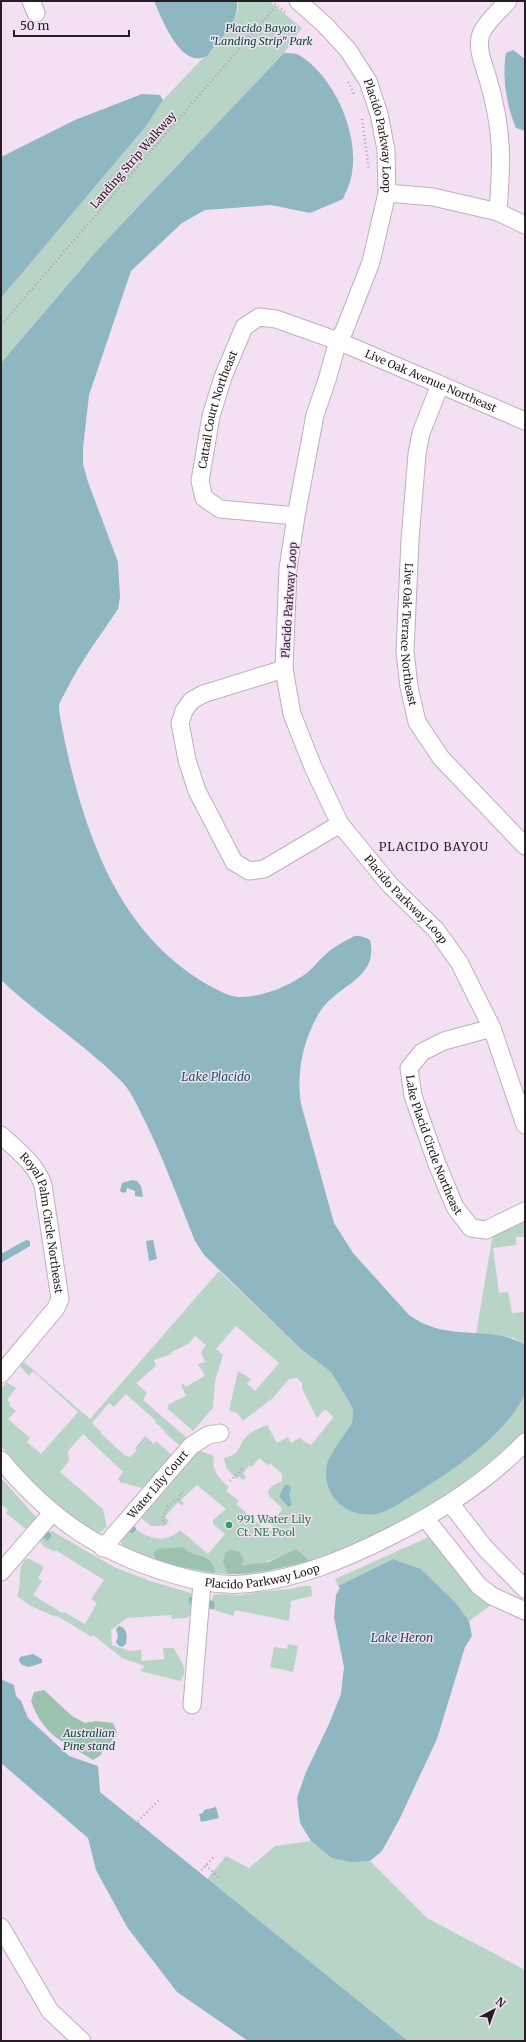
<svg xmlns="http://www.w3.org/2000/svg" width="526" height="2042" font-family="Merriweather,serif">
	<rect width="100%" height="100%" fill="#f4e0f3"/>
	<!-- green -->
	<g fill="#b8d4c7">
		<path d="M239,1H269L302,28L284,53L100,247L1,363V298L147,125L163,100L201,60C213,53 234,24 238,10C239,6 237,4 239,1Z"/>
		<path d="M522,1221L525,1224V1237H516V1245L493,1248L499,1293L508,1292L512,1313L525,1312V1345L514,1338L476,1334L493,1234Z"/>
		<path d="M219,1271L302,1350L331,1372L351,1405L353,1411L352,1423L327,1463L326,1476L380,1513C392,1510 403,1501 414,1494C457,1467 496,1437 525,1395V1432C480,1471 428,1514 373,1537C353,1546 331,1553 310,1561L296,1549C269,1563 252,1568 223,1562L227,1574L207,1573L163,1564L122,1547L121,1541L132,1527C147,1538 165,1545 180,1530L208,1554L225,1534L213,1524V1520L226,1509L197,1485L181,1500L184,1503L182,1506L178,1502L165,1517L169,1521L164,1526H151L140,1517L193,1455L201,1451L214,1456C211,1470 219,1479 229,1487L226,1491L239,1501L236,1504L265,1529L266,1528L271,1531L274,1527L270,1524L282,1510L281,1507L269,1496L268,1491L272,1486L282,1481V1474L271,1464L268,1465L259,1458L252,1467L250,1465L243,1473L246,1477L243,1480L239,1476L237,1479L226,1468L224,1458C242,1454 238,1444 247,1436C252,1431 261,1428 267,1425L277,1443L288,1437L291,1443L301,1437L302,1440L311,1445L332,1419L333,1416L326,1410L323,1411L317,1418L302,1389V1383L297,1378L289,1379L273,1398L243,1421L238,1414L229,1410L238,1371L251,1379L247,1384L255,1391L279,1363L236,1326L216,1349L223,1355L215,1381L213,1408L193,1431L167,1408L169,1404L186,1396L181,1385L184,1384L185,1387L205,1376L198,1364L205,1362L201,1352L206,1345L195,1336L188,1344L171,1352L172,1354L154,1360L156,1366L136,1383L147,1393L143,1400L187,1438L180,1446L164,1432L165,1431L155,1422L156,1421L126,1394L114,1407L109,1403L92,1423L101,1432L100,1433L126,1456L130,1457L137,1450L135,1448L145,1436L154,1444L156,1441L172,1455L142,1488L119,1482L120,1481L118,1479L123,1472L83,1434L68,1451L69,1461L60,1472L103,1509L107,1527L98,1534L83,1527L42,1492L18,1469L5,1451L1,1445V1389L6,1382L16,1388L7,1400L10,1403V1406L16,1411L8,1419L30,1438L27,1442L41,1454L78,1412L33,1371L29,1376L20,1366L24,1362L90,1419Z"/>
		<path d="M1,1478L38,1519L30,1529L24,1528L6,1513L8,1510L1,1504Z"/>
		<path d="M52,1531L114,1567L150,1581L191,1593L194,1598L191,1615L186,1618L172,1619L171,1615L127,1618L111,1630L112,1645L130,1651L141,1650L142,1661L164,1659L163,1648H174C179,1661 191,1668 180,1681L140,1671L145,1666L122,1658L93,1635L92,1637L57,1616L56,1617L29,1605L17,1596C23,1584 16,1568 26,1559H30L44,1567L38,1578L42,1581L33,1595L62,1613L64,1612L85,1624L97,1603L91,1599L104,1580L57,1551H53L43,1546L40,1541L46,1533Z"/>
		<path d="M429,1537L433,1539L494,1603L469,1621L456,1603L421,1569L393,1559L338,1586L335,1579Z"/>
		<path d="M303,1586H311L312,1596L291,1601L289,1621L235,1610L233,1616L209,1608L214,1594L241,1595L266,1591L291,1589Z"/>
		<path d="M288,1644L298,1646L293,1672L270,1667L274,1647L287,1649Z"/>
		<path d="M311,1841C335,1860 339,1862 370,1861L427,1918L525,1970V2041H408L207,1879L226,1856L249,1868L275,1846Z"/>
	</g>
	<!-- forest -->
	<g fill="#9dc2b0">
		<path d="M182,1547C186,1549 191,1554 196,1555C208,1557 213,1561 215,1573L157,1562L153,1553L158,1549Z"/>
		<path d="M296,1549L310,1561C282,1568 256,1575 227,1574L223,1562L225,1553L229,1550L240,1552L244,1561L242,1565L269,1562Z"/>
		<path d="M44,1690L72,1716L85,1723L96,1721L113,1723L117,1732L111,1742L104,1746L101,1755L93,1760C63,1741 44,1737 31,1701L34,1692Z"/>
	</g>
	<!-- water -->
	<g fill="#8eb7c1">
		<path d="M154,1H237C240,22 219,40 207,56C181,70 162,19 154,1Z"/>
		<path d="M513,50L525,59V131L516,128C506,105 502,77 506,53Z"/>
		<path d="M284,53C289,53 295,53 299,55C334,76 359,133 352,173C351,182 346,191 343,199L310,213L271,205L205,210L182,223L131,271L89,395L83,448V464L88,482L118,562L120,597L118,609C100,636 80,662 66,691C64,695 60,701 59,705C58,712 68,755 70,764C93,858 131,949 224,993C247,1005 289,987 308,972C315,966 320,959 326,954C332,948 340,944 347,940C350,939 353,936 355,936C361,935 366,938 370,940C379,978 339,984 321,1010C303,1038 296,1073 301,1104L334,1223L353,1253L409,1315C449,1344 489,1323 525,1345C525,1355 526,1389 524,1396C503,1438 448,1474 410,1497C400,1503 391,1510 380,1513C349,1521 320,1496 327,1464C329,1456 347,1431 352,1423L353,1411L351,1405L331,1372L302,1350L204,1255L195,1241C179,1201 164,1160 145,1121C138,1108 132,1092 122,1082C85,1044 39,1016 1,980V363L100,247Z"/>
		<path d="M142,94L160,95L163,100L147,125L1,298V157L75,120Z"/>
		<path d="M132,1180L137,1181L141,1186L143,1197L135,1196V1191L127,1188L126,1192L123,1193L120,1191L122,1183Z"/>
		<path d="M26,1240L30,1241V1246L1,1263V1254Z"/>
		<path d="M153,1240L157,1259L149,1261L146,1241Z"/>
		<path d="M285,1485H289L291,1488L289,1494L292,1505L288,1507L279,1496Z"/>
		<path d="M393,1559L421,1569L456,1603L469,1621L472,1636L465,1647L437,1739L399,1820L382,1851L370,1861L351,1862L332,1858L311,1841L300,1823L297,1798L306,1772L329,1724L341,1694L344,1667L334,1617L336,1595L340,1588L338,1586Z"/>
		<path d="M119,1626L122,1627C128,1632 127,1636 126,1644L122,1647L119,1646L116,1642L118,1637L116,1629Z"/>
		<path d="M33,1654L42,1659V1663L29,1667L22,1665L19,1661L20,1657Z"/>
		<path d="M1,1679L14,1685L16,1696L21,1701L28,1718L69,1756L98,1766L100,1792L408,2041H248L177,1992L127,1927L96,1870L88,1838L1,1763Z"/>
		<path d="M216,1807L219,1818L201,1822L199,1814L203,1813L204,1810Z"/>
	</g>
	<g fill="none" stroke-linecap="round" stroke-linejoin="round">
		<!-- stream -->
		<g stroke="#8eb7c1" stroke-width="4.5">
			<path d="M131,1528L134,1529L132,1531L130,1529Z"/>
			<path d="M46,1533L49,1535L47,1538L44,1536Z"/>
			<path d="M191,1599L194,1600V1602H191Z"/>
			<path d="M209,1603H212V1607L209,1606Z"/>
		</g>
		<!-- minor casing -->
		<g stroke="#c1adc0" stroke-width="19">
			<g id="minor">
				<path d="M31,1L36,13"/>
				<path id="s1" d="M298,1L325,25L348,50L368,81L379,114L386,150L387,193L371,262L344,331L338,341L327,380L315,415L296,516L288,569L284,669L292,714L313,767L340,824L390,885L436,930L459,962L492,1028L525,1125"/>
				<path d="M387,193L433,197L498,212L525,225"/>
				<path d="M498,212C502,160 503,130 488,79C484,65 476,48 481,34C486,22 500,10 508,1"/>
				<path id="s2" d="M440,385L421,433L417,454L410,540L405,651L409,687L417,722L441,758L525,846"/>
				<path id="s3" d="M296,516L220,509L204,498L200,481L211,416L223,377L244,327L259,317L276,319L338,341L525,421"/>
				<path d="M284,669L203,694L191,701L184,711L180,723L187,760L197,791L234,862L249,871L264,869L340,824"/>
				<path id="s4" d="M492,1028L444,1041L422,1052L409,1068L413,1096L437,1164L455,1207L471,1228L486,1230L525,1211"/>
				<path id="s5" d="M1,1135C18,1151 35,1163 43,1185L60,1299L56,1308L1,1374"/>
				<path id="s6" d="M1,1460C49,1518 100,1553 172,1574C195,1581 219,1586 243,1584C295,1580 343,1560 389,1537C438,1513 487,1482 525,1442"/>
				<path d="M450,1503L485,1548L525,1589"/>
				<path d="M426,1519L479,1586L492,1596L525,1611"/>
				<path id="s7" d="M103,1548L191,1446L208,1435L220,1433"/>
				<path d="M1,1572L52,1513"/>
				<path d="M192,1705L202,1583"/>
				<path d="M1,1927L50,2011L82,2041"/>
			</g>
		</g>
		<!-- path -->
		<g stroke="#b0a1b0" stroke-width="2.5" stroke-dasharray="1 3" stroke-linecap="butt">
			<path d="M272,1L285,12"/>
			<path d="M348,82L355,96"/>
			<path d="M362,119L369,170"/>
			<path d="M1,325L277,5"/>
			<path d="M230,1481L244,1467"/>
			<path d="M166,1524L162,1519L168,1506L178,1499L181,1493L184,1496"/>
			<path d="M144,1830L137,1822L160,1799"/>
			<path d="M206,1865L218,1877"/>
			<path d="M196,1876L214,1857"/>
		</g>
		<!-- minor -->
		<use href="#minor" stroke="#fff" stroke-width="17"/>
	</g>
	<!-- markers -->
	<circle fill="#2e9e5b" stroke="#f4e0f3" stroke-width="1.5" cx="229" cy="1525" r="4"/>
	<g text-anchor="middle" stroke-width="3" stroke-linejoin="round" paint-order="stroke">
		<!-- park labels -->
		<g font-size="11" font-style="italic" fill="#044d36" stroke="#f4e0f3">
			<text x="261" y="32">Placido Bayou<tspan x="261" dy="13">"Landing Strip" Park</tspan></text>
			<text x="89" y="1737">Australian<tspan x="89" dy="13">Pine stand</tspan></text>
		</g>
		<!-- street labels -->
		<g font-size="11" fill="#251e25" stroke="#f4e0f3">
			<text dy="4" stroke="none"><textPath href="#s1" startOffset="163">Placido Parkway Loop</textPath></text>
			<text transform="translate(133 160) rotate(-49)" y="4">Landing Strip Walkway</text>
			<text dy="4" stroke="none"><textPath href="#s3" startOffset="476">Live Oak Avenue Northeast</textPath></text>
			<text dy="4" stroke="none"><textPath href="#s3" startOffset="187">Cattail Court Northeast</textPath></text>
			<text transform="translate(289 600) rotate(-86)" y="4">Placido Parkway Loop</text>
			<text dy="4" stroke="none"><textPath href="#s2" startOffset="254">Live Oak Terrace Northeast</textPath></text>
			<text dy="4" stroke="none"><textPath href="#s1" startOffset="978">Placido Parkway Loop</textPath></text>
			<text dy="4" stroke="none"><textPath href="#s4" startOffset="176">Lake Placid Circle Northeast</textPath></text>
			<text dy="4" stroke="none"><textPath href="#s5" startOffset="102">Royal Palm Circle Northeast</textPath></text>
			<text dy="4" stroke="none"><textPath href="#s7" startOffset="84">Water Lily Court</textPath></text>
			<text dy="4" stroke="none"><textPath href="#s6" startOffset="301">Placido Parkway Loop</textPath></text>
		</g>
		<!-- leisure labels -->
		<g font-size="11" fill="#27864d" stroke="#f4e0f3" text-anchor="start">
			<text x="237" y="1523">991 Water Lily<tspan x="237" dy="13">Ct. NE Pool</tspan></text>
		</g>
		<!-- neighbourhood labels -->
		<g font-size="12" letter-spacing="1" fill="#251e25" stroke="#f4e0f3">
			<text x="434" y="851">PLACIDO BAYOU</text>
		</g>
		<!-- water labels -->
		<g font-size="12" font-style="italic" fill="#1a545f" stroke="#f4e0f3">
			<text x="216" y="1081">Lake Placido</text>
			<text x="402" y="1642">Lake Heron</text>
		</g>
	</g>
	<!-- border -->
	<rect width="526" height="2042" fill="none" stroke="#251e25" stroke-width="4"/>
	<!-- north arrow -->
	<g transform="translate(494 2010) rotate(41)" stroke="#f4e0f3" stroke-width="3" paint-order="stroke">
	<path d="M0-3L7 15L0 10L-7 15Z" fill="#251e25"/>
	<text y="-6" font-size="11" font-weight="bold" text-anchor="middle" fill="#251e25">N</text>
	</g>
	<!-- scale -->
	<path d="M14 30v6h115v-6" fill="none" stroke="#251e25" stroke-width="2"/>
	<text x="20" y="30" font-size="12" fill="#251e25" stroke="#f4e0f3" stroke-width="3" paint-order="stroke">50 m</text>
</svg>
